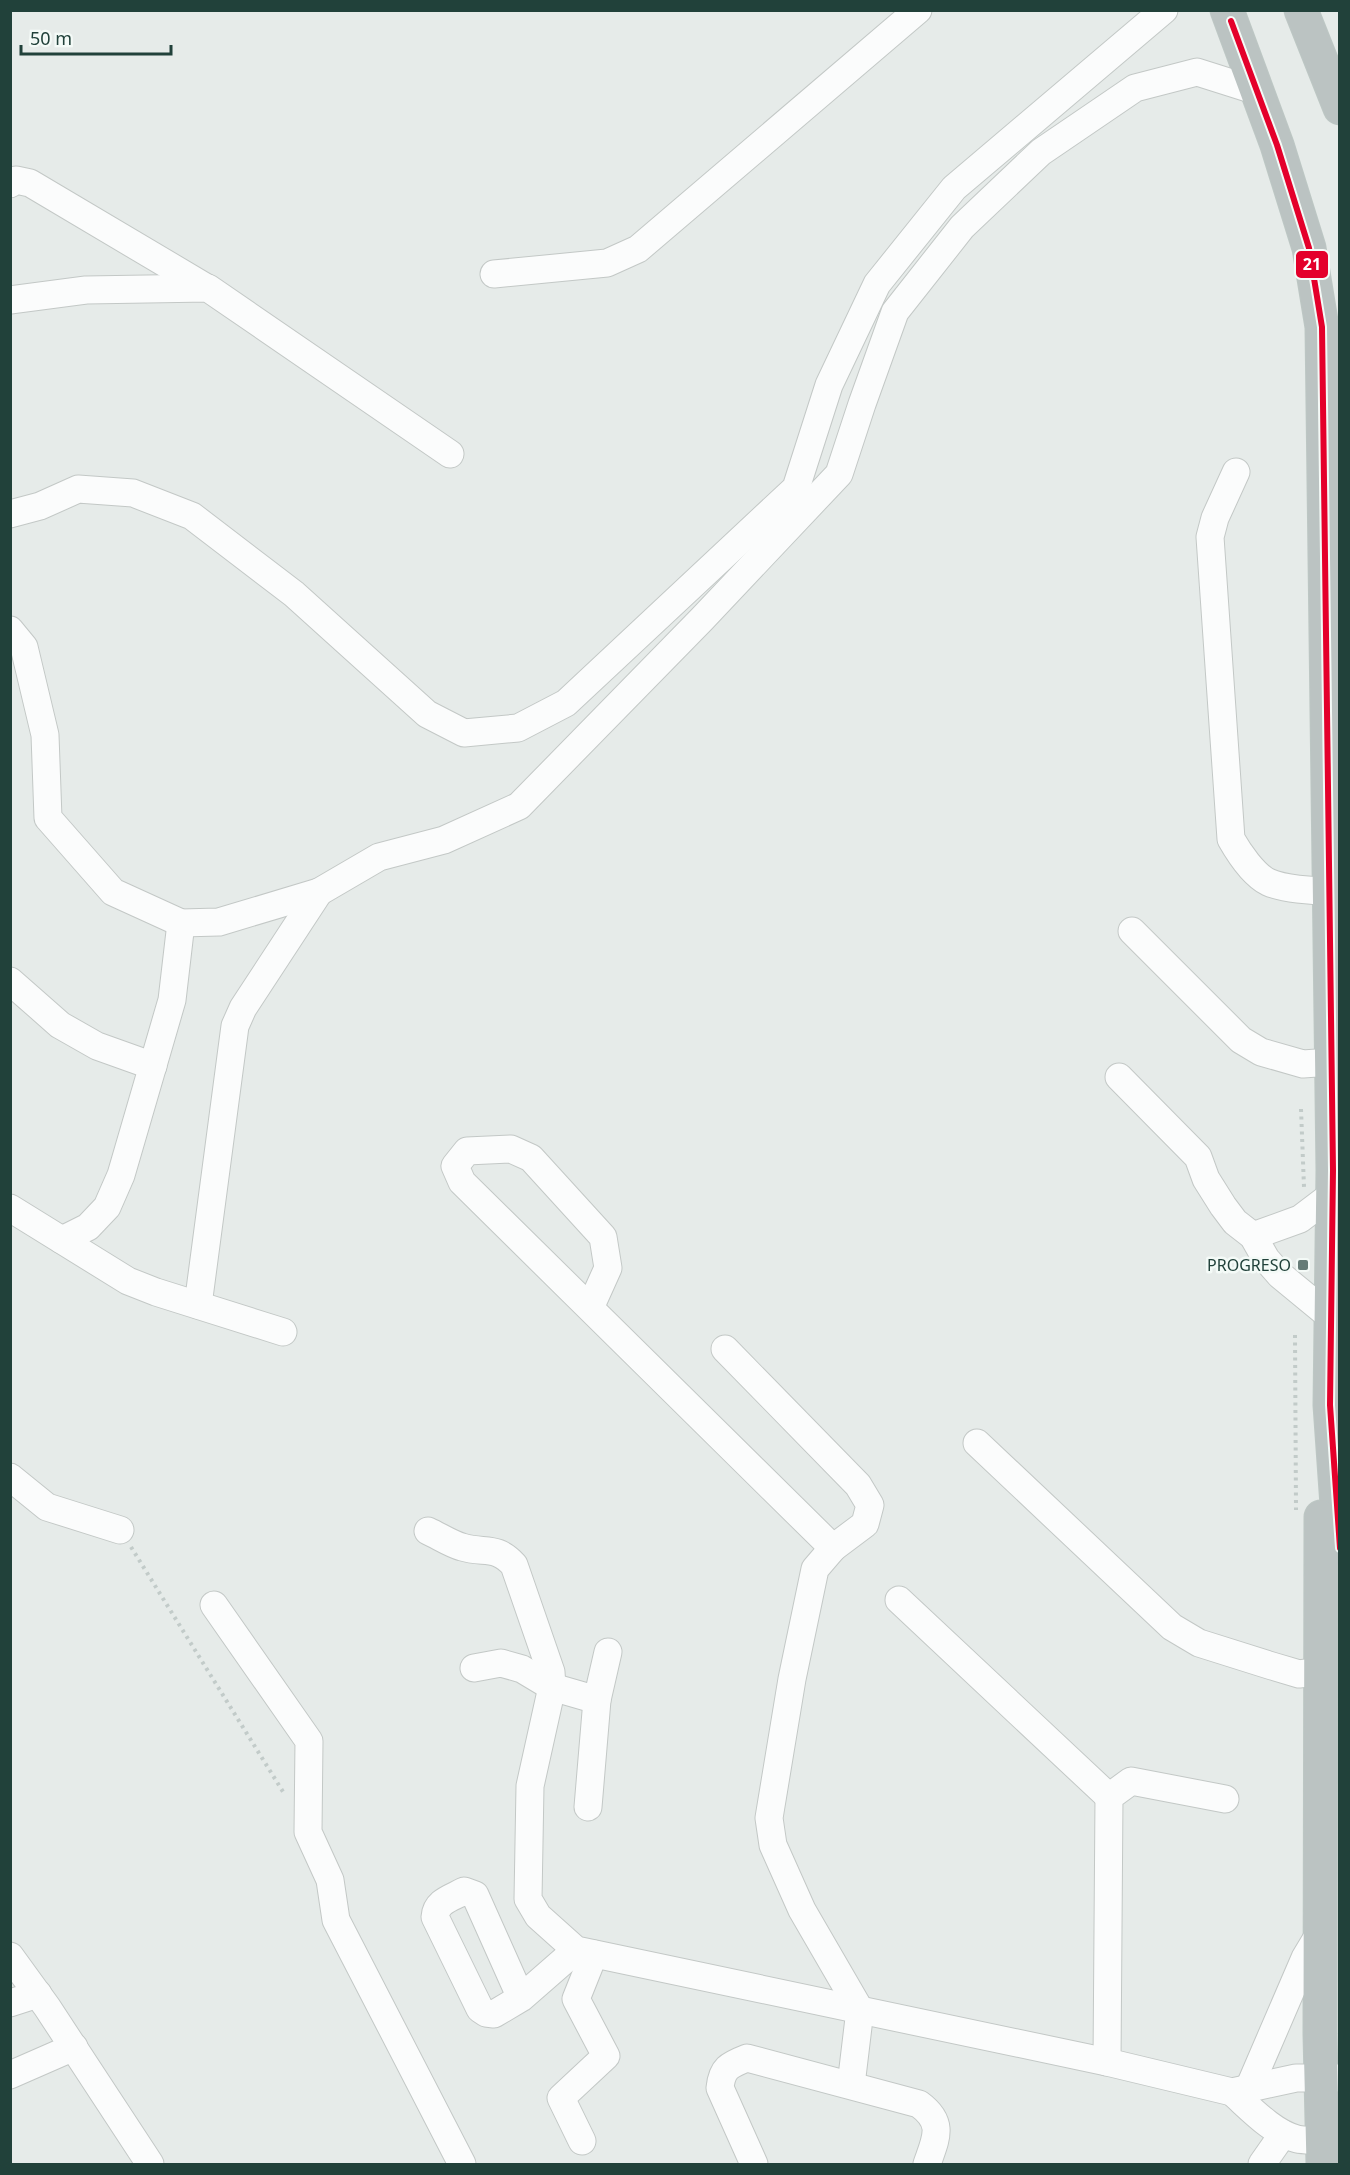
<svg xmlns="http://www.w3.org/2000/svg" width="1350" height="2175" font-family="'Noto Sans',sans-serif">
	<rect width="100%" height="100%" fill="#e6ebe9"/>
	<g fill="none" stroke-linecap="round" stroke-linejoin="round">
		<!-- minor casing -->
		<g stroke="#c3c8c6" stroke-width="29">
			<g id="minor">
				<path d="M10,184L16,180L30,183L207,288"/>
				<path d="M494,274L607,263L638,249L918,10"/>
				<path d="M10,300L86,290L208,288L450,454"/>
				<path d="M1236,472L1215,518L1210,537L1231,839C1239,853 1254,875 1268,882C1283,889 1313,891 1329,891"/>
				<path d="M10,514L40,506L78,489L133,493L192,516L294,594L427,714L464,733L518,728L566,703L796,488L829,385L877,284L954,188L1164,10"/>
				<path d="M10,630L24,647L45,735L48,818L113,892L181,923L219,922L319,892L379,857L444,840L519,806L702,619L839,474L862,404L895,312L962,227L1041,152L1135,88L1197,72L1257,91"/>
				<path d="M1132,931L1241,1040L1261,1052L1303,1064L1331,1062"/>
				<path d="M10,981L60,1025L97,1046L153,1066"/>
				<path d="M1119,1077L1198,1157L1206,1179L1223,1206L1235,1222L1253,1236L1266,1259L1280,1275L1331,1317"/>
				<path d="M10,1208L128,1281L156,1292L283,1332"/>
				<path d="M1253,1236L1300,1219L1333,1194"/>
				<path d="M62,1240L88,1227L107,1207L121,1175L172,1000L181,923"/>
				<path d="M198,1305L235,1026L243,1008L319,892"/>
				<path d="M590,1308L608,1268L603,1237L531,1158L511,1149L467,1151L455,1166L462,1182L833,1548"/>
				<path d="M725,1349L858,1485L870,1505L865,1524L833,1548L815,1569L792,1679L769,1818L773,1845L802,1910L860,2010L851,2085"/>
				<path d="M977,1443L1172,1627L1199,1643L1272,1666L1299,1674L1322,1671"/>
				<path d="M10,1477L47,1507L120,1530"/>
				<path d="M428,1531C439,1536 451,1544 462,1547C485,1554 496,1545 514,1565L551,1672L552,1687L530,1786L528,1899L538,1916L576,1950L1107,2062L1232,2092L1296,2078H1340"/>
				<path d="M899,1600L1109,1797"/>
				<path d="M214,1605L309,1741L308,1832L330,1880L336,1920L462,2164"/>
				<path d="M474,1668L501,1663L522,1669L552,1687L597,1700L588,1807"/>
				<path d="M597,1700L608,1652"/>
				<path d="M10,1956L47,2007L150,2164"/>
				<path d="M521,1998L475,1895L464,1891C452,1898 436,1901 435,1917L480,2009L486,2013L494,2014L521,1998L576,1950"/>
				<path d="M10,2003L38,1994"/>
				<path d="M1107,2062L1109,1797L1131,1781L1225,1799"/>
				<path d="M10,2075L74,2047"/>
				<path d="M1249,2088L1305,1958L1320,1933"/>
				<path d="M1232,2092C1250,2108 1273,2133 1297,2139C1310,2142 1326,2139 1340,2138"/>
				<path d="M582,2141L561,2098L606,2056L576,1999L594,1954"/>
				<path d="M754,2164L720,2088C722,2068 729,2065 747,2058L919,2104C945,2123 936,2138 927,2164"/>
				<path d="M1262,2164L1283,2134"/>
			</g>
		</g>
		<!-- highway casing -->
		<g stroke="#bdc7c4" stroke-width="35">
			<g id="highway">
				<path d="M1227,10L1277,145L1309,248L1322,327L1333,1170L1330,1405L1340,1548"/>
				<path d="M1301,10L1340,108"/>
				<path d="M1321,1517L1320,2034L1323,2164"/>
			</g>
		</g>
		<!-- path -->
		<g stroke="#c2cbc9" stroke-width="4" stroke-dasharray="3 4.5" stroke-linecap="butt">
			<path d="M1301,1109L1304,1187"/>
			<path d="M1295,1335L1296,1510"/>
			<path d="M131,1547L285,1795"/>
		</g>
		<!-- minor -->
		<use href="#minor" stroke="#fbfcfc" stroke-width="27"/>
		<!-- highway -->
		<use href="#highway" stroke="#bbc3c2" stroke-width="33"/>
		<!-- bus-1 casing -->
		<g stroke="#f4faf7" stroke-width="10">
			<path id="bus-1" d="M1231,21L1277,145L1309,248L1322,327L1333,1170L1330,1405L1340,1548"/>
		</g>
		<!-- bus-1 -->
		<use href="#bus-1" stroke="#e4002b" stroke-width="6"/>
	</g>
	<!-- markers -->
	<rect fill="#667c77" stroke="#f4faf7" stroke-width="2" x="1297" y="1259" width="12" height="12" rx="3"/>
	<g text-anchor="middle" stroke-width="5" stroke-linejoin="round" paint-order="stroke">
		<!-- poi labels -->
		<g font-size="16" fill="#21413a" stroke="#f4faf7" text-anchor="end">
			<text x="1291" y="1271">PROGRESO</text>
		</g>
	</g>
	<rect stroke="#f4faf7" stroke-width="2" x="1295" y="250" width="34" height="29" rx="6" fill="#e4002b"/>
	<g font-size="16" text-anchor="middle" font-weight="bold" fill="#fff">
		<text x="1312" y="270">21</text>
	</g>
	<!-- border -->
	<rect width="1350" height="2175" fill="none" stroke="#21413a" stroke-width="24"/>
	<!-- scale -->
	<path d="M21 45v9h150v-9" fill="none" stroke="#21413a" stroke-width="3"/>
	<text x="30" y="45" font-size="18" fill="#21413a" stroke="#f4faf7" stroke-width="4.5" paint-order="stroke">50 m</text>
</svg>
